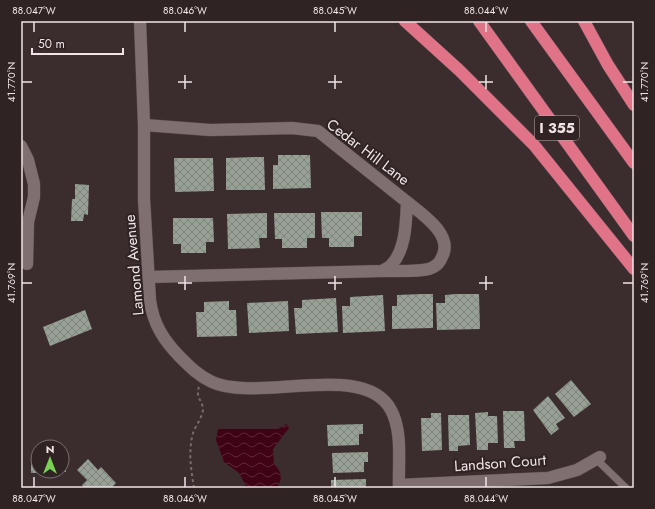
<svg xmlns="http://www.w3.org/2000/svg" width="655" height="509" font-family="Jost,sans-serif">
	<defs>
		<pattern id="water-waves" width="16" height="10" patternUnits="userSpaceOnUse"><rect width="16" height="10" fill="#400315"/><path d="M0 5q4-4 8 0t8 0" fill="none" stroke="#5c2837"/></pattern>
		<pattern id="building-cross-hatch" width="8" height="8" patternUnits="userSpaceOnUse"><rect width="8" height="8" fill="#97a094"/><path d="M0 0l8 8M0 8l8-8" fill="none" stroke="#7f857c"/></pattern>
	</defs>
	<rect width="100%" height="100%" fill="#3b2c2e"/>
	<!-- water -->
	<path fill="url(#water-waves)" d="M287,424L289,428L273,449L274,464C282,472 283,478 277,488H247L239,473L224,462L216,440L218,429H278Z"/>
	<!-- building -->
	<g fill="url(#building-cross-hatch)">
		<path d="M278,155H310L311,188L273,189V165H278Z"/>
		<path d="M254,157H264L265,190H226V158Z"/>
		<path d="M174,158H213L214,191L175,192Z"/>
		<path d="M75,184L89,185L88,215L84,214L83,221H71L72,199H75Z"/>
		<path d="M321,212H362V236H354V247H329V238H322Z"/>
		<path d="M267,213V238H259L260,248L228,249L227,214Z"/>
		<path d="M274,213H315V238H307V248H282V239H275Z"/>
		<path d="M173,218H213L214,242H206V253H181V244H173Z"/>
		<path d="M422,294H433V328L392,329V306H397V295Z"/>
		<path d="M456,294H479L480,329L437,330L436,303H445V295Z"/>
		<path d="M383,295L385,331L343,333L342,306H350V297Z"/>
		<path d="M336,298L338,332L296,334L294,308H302V300Z"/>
		<path d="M229,301V310H236L237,336L197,337L196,312H204V302Z"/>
		<path d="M288,301L289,331L249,333L247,303Z"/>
		<path d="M85,310L92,329L50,346L43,327Z"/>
		<path d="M571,380L591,404L574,417L555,394Z"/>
		<path d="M548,396L565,418L556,424L559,429L551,435L533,410Z"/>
		<path d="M503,411H524L525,441H514L515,448H504Z"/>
		<path d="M488,412V416H497L498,443H488V450H477L475,413Z"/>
		<path d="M431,413H441L442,450L422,451L421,418H431Z"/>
		<path d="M448,415H469L470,445L458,446V451H449Z"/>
		<path d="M363,424V434H359V445L328,446L327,425Z"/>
		<path d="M368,452V462H364V472L333,473L332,453Z"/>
		<path d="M66,454V472L31,473V456L38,455V471H62V455Z"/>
		<path d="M88,459L98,470L101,467L116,483L111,488H84L82,485L87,480L77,470Z"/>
		<path d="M366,479V488H331V480Z"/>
	</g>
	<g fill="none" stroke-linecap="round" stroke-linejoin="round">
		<!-- service casing -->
		<g stroke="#574b4c" stroke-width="8">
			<path id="service" d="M596,459L626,488"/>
		</g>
		<!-- minor casing -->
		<g stroke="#574b4c" stroke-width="13">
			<g id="minor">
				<path d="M140,21L144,125V199L150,300C153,324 164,341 181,358C190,367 199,376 212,382C258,403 365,360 391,410C403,432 398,464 399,488"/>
				<path d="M144,125L210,130L292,128L318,131L407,202C406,221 406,249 392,264C390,267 385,269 382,271L149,277"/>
				<path d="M21,146L28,160L34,184V197L28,222L27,264"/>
				<path d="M383,271C398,271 414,272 429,269C435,267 440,263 442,257C454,235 422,214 407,202"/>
				<path d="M399,485L548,478L577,470L600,457"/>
			</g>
		</g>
		<!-- motorway casing -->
		<g stroke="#574b4c" stroke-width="13">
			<g id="motorway">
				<path d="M405,21L459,70L534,145L634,269"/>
				<path d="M479,21L634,236"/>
				<path d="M531,21L634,163"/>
				<path d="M584,21L608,65L634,105"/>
			</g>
		</g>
		<!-- path -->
		<path stroke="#796c6d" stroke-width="2" stroke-dasharray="3 3" stroke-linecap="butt" d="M194,488C191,469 188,452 193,433C196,425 202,418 203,410C203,401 195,397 199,387"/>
		<!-- service -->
		<use href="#service" stroke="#806f71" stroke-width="7"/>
		<!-- minor -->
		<use href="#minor" stroke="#806f71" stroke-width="12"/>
		<!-- motorway -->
		<use href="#motorway" stroke="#e07387" stroke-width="12"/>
	</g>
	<!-- ticks -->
	<path fill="none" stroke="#efe5e6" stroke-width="1.5" d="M34,22V32M185,22V32M335,22V32M486,22V32M185,75V89M335,75V89M486,75V89M22,82H32M178,82H192M328,82H342M479,82H493M623,82H633M185,276V290M335,276V290M486,276V290M22,283H32M178,283H192M328,283H342M479,283H493M623,283H633M34,477V487M185,477V487M335,477V487M486,477V487"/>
	<g text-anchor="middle" stroke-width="4" stroke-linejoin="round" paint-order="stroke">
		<!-- shield labels -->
		<rect fill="#302324" stroke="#b6abac" stroke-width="1" x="535" y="116" width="44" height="24" rx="3"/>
		<g font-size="14" font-weight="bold" fill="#efe5e6">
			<text x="557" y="133">I 355</text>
		</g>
		<!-- street labels -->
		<g font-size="15" fill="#efe5e6" stroke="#302324">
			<text transform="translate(368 152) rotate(37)" y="5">Cedar Hill Lane</text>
			<text transform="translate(134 265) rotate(-95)" y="5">Lamond Avenue</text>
			<text transform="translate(500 463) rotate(-4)" y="5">Landson Court</text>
		</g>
	</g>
	<!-- border -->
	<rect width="655" height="509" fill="none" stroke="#302324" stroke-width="44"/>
	<!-- north arrow -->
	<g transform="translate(50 459)"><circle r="19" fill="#302324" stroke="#7c7172"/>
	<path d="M0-3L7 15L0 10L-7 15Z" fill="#7bd155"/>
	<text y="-6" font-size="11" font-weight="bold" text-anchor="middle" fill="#efe5e6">N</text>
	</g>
	<!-- scale -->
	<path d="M32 48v6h91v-6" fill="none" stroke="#efe5e6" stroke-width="2"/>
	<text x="38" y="48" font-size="12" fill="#efe5e6" stroke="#302324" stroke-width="3" paint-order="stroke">50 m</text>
	<rect x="22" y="22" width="611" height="465" fill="none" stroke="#efe5e6" stroke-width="1.5"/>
	<g font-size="10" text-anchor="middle" fill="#efe5e6">
		<text x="34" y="14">88.047°W</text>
		<text x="185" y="14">88.046°W</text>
		<text x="335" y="14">88.045°W</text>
		<text x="486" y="14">88.044°W</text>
		<text transform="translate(11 82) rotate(-90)" y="4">41.770°N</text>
		<text transform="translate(644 82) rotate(-90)" y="4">41.770°N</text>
		<text transform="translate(11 283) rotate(-90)" y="4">41.769°N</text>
		<text transform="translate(644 283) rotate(-90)" y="4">41.769°N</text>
		<text x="34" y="502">88.047°W</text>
		<text x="185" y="502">88.046°W</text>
		<text x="335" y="502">88.045°W</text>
		<text x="486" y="502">88.044°W</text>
	</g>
</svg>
